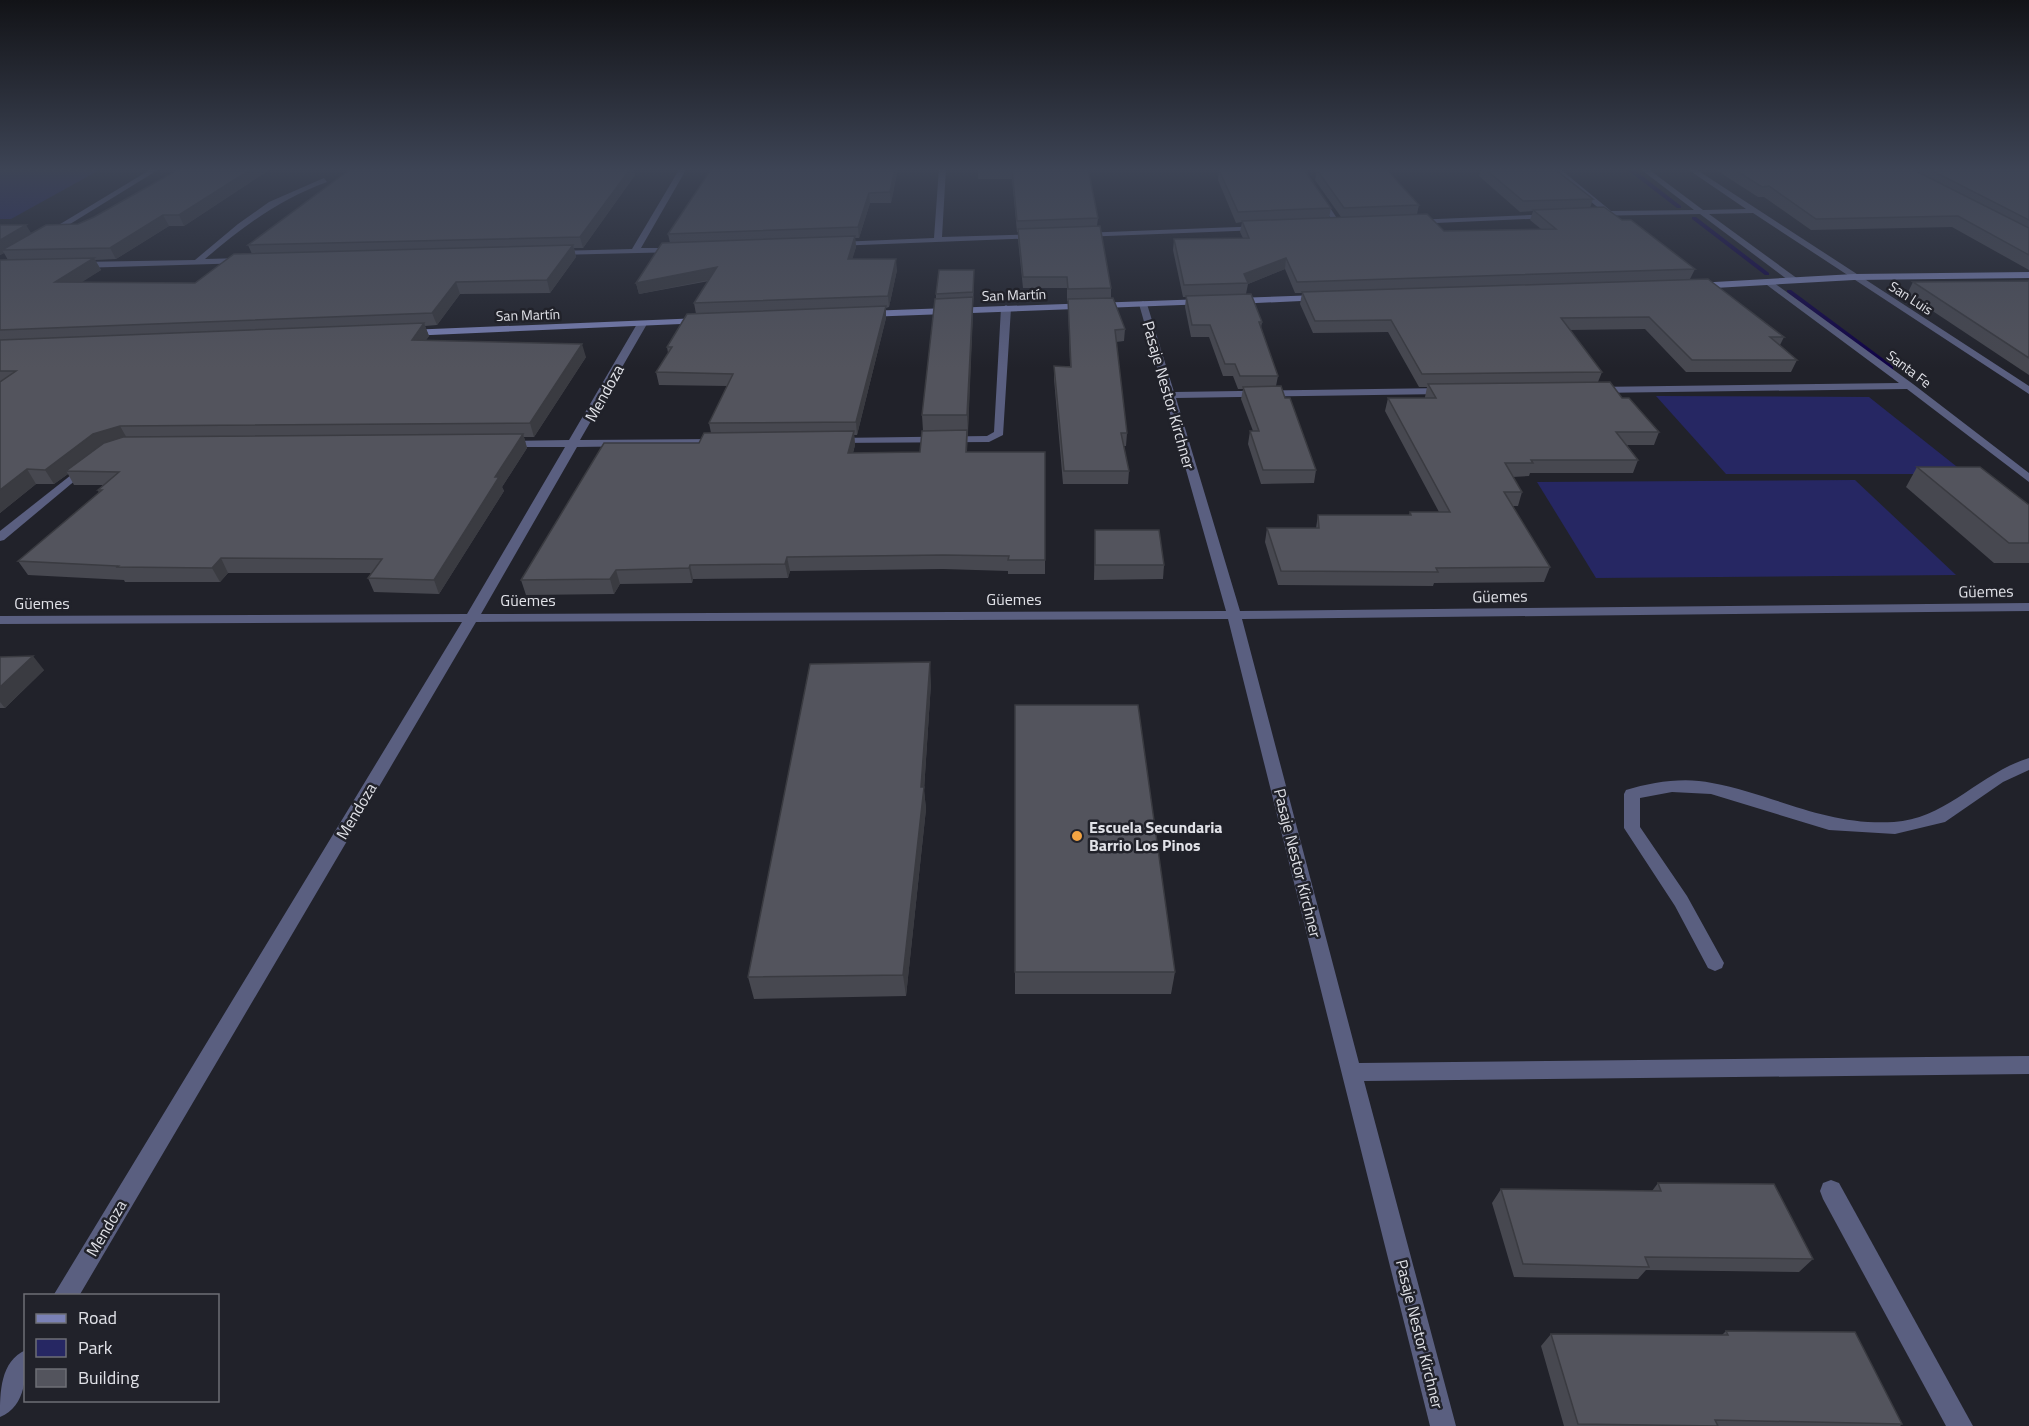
<svg xmlns="http://www.w3.org/2000/svg" width="2029" height="1426" font-family="'Titillium Web',sans-serif">
	<rect width="100%" height="100%" fill="#21222a"/>
	<!-- green -->
	<g fill="#262763">
		<path d="M0,168H103L11,219H0Z"/>
		<path d="M1656,396L1869,397L1966,474H1726Z"/>
		<path d="M1855,480L1956,575L1596,578L1537,482Z"/>
	</g>
	<g fill="none" stroke-linecap="round" stroke-linejoin="round">
		<!-- stream -->
		<g fill="#0f0146" fill-rule="evenodd">
			<path d="M1625,168H1632L1681,206V208H1677Z"/>
			<path d="M1692,217H1696L1769,273V275H1765L1692,219Z"/>
			<path d="M1787,290H1791L1893,366V370H1887L1787,292Z"/>
		</g>
		<!-- street -->
		<g fill="#5a5f80" fill-rule="evenodd">
			<path d="M153,168H161L49,237L42,235Z"/>
			<path d="M680,168H687L641,248H676L680,250L679,252L556,255L552,253L556,251L632,249Z"/>
			<path d="M939,168H946L942,237L1039,234L1043,236L1039,238L835,246V242H838L934,238Z"/>
			<path d="M1297,168H1304L1342,226H1336Z"/>
			<path d="M1551,168H1559L1611,211L1694,210L1639,168H1647L1703,210L1746,209L1686,168H1694L2029,386V394L1753,213L1709,214L1798,279V283H1792L1700,214L1587,216V212L1602,211Z"/>
			<path d="M324,178L327,182C280,199 242,227 205,259L244,258L248,261L247,263L79,268L75,265L79,262L195,260L238,224L269,202Z"/>
			<path d="M1554,214L1551,218L1413,224L1409,222L1413,220Z"/>
			<path d="M1264,226L1265,228L1261,230L1081,237L1077,235L1081,233Z"/>
			<path d="M1770,280L1913,384L2029,473V482L1907,389L1594,393L1589,390L1594,387L1899,383L1767,285V281Z"/>
			<path d="M1143,301L1147,304L1174,392L1444,388L1449,391L1444,394L1176,398L1240,611L2029,603V611L1242,619L1359,1063L2029,1056V1074L1364,1081L1456,1426H1430L1228,619L476,622L79,1296H53L462,622L0,624V616L467,614L565,447H508L502,444L508,441L569,440L637,324L642,321L647,324L580,440L718,439L724,442L718,445L577,447L481,614L1226,611L1139,304Z"/>
			<path d="M1006,305L1011,308L1003,435L989,442L831,443V439L835,438L987,436L994,432L1001,308Z"/>
			<path d="M85,464L91,467L89,469L4,540L0,541V531Z"/>
			<path d="M2029,758V770L2003,782L1945,822L1895,834L1829,830L1711,794L1672,792L1640,798V827L1687,896L1724,963L1722,968L1715,971L1708,968L1675,906L1624,828V794L1626,790C1653,782 1684,777 1712,783C1776,795 1825,826 1894,822C1946,819 1980,773 2029,758Z"/>
			<path d="M1831,1180L1839,1183L1973,1426H1946L1823,1199L1820,1191L1823,1183Z"/>
			<path d="M26,1350C26,1374 27,1406 0,1417C0,1393 0,1361 26,1350Z"/>
		</g>
		<!-- secondary -->
		<g fill="#7a81b5" fill-rule="evenodd">
			<path d="M2029,272V278L1854,280L1697,289L1693,286L1697,283L1854,274Z"/>
			<path d="M1319,295L1323,298L1322,300L1235,304L1231,301L1235,298Z"/>
			<path d="M1205,299L1209,302L1208,304L866,317L861,314L866,311Z"/>
			<path d="M701,318L704,319V323L408,336L403,333L408,330Z"/>
		</g>
	</g>
	<!-- wall -->
	<g fill="#474850">
		<path d="M181,168H272L184,226H169L116,259L95,260L101,270L81,282L195,283L252,254L248,245L352,168H633L635,175L583,248H574L576,257L550,293L460,294L437,325L425,326L429,336L426,340L586,357L534,437H524L527,448L502,487L504,491L439,594L374,592L368,578L371,573H228L220,582H125L124,580L28,575L18,561L99,493L98,490L103,485H74L68,474L54,484H36L0,513V260H8L4,253L0,255V225L31,233L78,224L94,217Z"/>
		<path d="M898,168L891,203H870L859,238H855L856,247L852,259L897,270L889,307L886,308V318L857,435H854L855,445L853,453L920,452L923,431L922,415L936,299V294L974,282L967,452H1045V574H1008V571L943,569L790,571L788,578L693,579L692,583L620,584L614,594L526,595L521,580L699,443L711,433L709,423L727,386L659,385L656,372L668,353L667,347L696,314L694,303L709,281L639,294L636,283L670,243L668,234Z"/>
		<path d="M978,168H1088L1098,218L1097,226L1111,288V298L1125,329L1124,341L1116,342L1127,433L1126,446H1124L1129,471L1128,484H1063L1054,379V366H1070L1068,301H1067V288H1023L1018,240V232H1017L1012,179H978Z"/>
		<path d="M1482,168H1553L1593,199L1590,208L1622,220L1695,269L1690,279L1784,337L1780,345L1797,360L1791,372H1686L1645,329L1570,330L1602,372L1598,382L1622,398L1659,432L1654,445H1627L1638,460L1633,473H1530L1529,476L1513,477L1522,492L1518,506H1512L1550,567L1544,582L1434,583L1433,586L1278,585L1265,542L1267,528H1316L1318,515H1409L1410,512H1439L1385,411L1388,398H1425V397L1427,387H1419L1388,332L1313,333L1300,304L1302,293H1295L1285,269L1248,284L1246,294L1262,322L1261,328L1278,376L1276,386L1285,398L1316,470L1314,483L1261,484L1248,444L1250,431H1253L1241,399L1243,389H1238L1233,376H1223L1209,337H1191L1185,307L1186,297H1183L1173,250L1174,239L1243,238L1240,232L1242,222L1236,223L1218,180L1219,170L1331,208L1329,218L1341,217L1315,180L1317,170L1419,205L1417,214L1444,231L1541,229L1530,220L1533,211L1520,212L1479,176Z"/>
		<path d="M1713,168H2029V270L1952,227L1811,230L1764,197H1758Z"/>
		<path d="M2029,281V375L1907,294L1913,282Z"/>
		<path d="M1917,467L2029,505V563H1994L1906,487Z"/>
		<path d="M1095,530L1164,565L1163,579L1094,580Z"/>
		<path d="M0,657L44,670L5,708H0Z"/>
		<path d="M931,683L924,790L926,809L906,996L754,999L748,977Z"/>
		<path d="M1015,705L1175,972L1171,994H1015Z"/>
		<path d="M1658,1183L1813,1259L1799,1272L1646,1270L1638,1279L1514,1277L1492,1203L1501,1189L1652,1191Z"/>
		<path d="M1726,1331L1902,1424L1900,1426H1564L1541,1346L1551,1334L1722,1335Z"/>
	</g>
	<!-- shaded-wall -->
	<g fill="#3a3b41">
		<path d="M253,168H272L184,226L179,215Z"/>
		<path d="M631,168H633L635,175L583,248L580,237Z"/>
		<path d="M895,168H898L891,203L890,192Z"/>
		<path d="M869,193L870,203L859,238L858,227Z"/>
		<path d="M163,215L169,226L116,259L110,248Z"/>
		<path d="M26,225L33,236L2,250L4,253L0,255V240Z"/>
		<path d="M855,236L856,247L849,270L848,259Z"/>
		<path d="M573,245L576,257L550,293L547,280Z"/>
		<path d="M94,258L101,270L62,295L55,282Z"/>
		<path d="M1286,258L1285,269L1248,284L1244,274Z"/>
		<path d="M896,259L897,270L889,307L888,296Z"/>
		<path d="M717,267L719,278L639,294L636,283Z"/>
		<path d="M456,282L460,294L437,325L432,313Z"/>
		<path d="M973,297V315L968,434L967,415Z"/>
		<path d="M886,306V318L857,435L856,422Z"/>
		<path d="M424,323L429,336L416,353L412,340Z"/>
		<path d="M582,344L586,357L534,437L530,423Z"/>
		<path d="M120,426L128,440L66,471L68,474L54,484L45,470L93,434Z"/>
		<path d="M854,431L855,445L849,467L848,453Z"/>
		<path d="M523,434L527,448L502,487L504,491L439,594L434,580L495,477Z"/>
		<path d="M27,469L36,484L0,513V490Z"/>
		<path d="M787,557L790,571L788,578L785,564Z"/>
		<path d="M221,558L228,573L220,582L212,568Z"/>
		<path d="M690,565L693,579L692,583L689,568Z"/>
		<path d="M616,570L620,584L614,594L610,579Z"/>
		<path d="M33,656L44,670L5,708L0,702V687Z"/>
		<path d="M930,662L931,683L924,790L926,809L906,996L903,975L921,787Z"/>
	</g>
	<!-- building -->
	<g fill="#53545d" stroke="#3a3b41" stroke-width="1.5">
		<path d="M181,168H253L179,215H163L110,248L2,250L46,225L78,224L94,217Z"/>
		<path d="M352,168H631L580,237L248,245Z"/>
		<path d="M712,168H895L890,192L869,193L858,227L668,234Z"/>
		<path d="M978,168H1088L1098,218L1017,221L1012,169H978Z"/>
		<path d="M1484,168H1553L1593,199L1523,201Z"/>
		<path d="M1732,168H1910L2029,228V255L1958,216L1816,219L1769,186L1762,187Z"/>
		<path d="M1927,168H2029V220Z"/>
		<path d="M1219,170H1304L1331,208L1238,212Z"/>
		<path d="M1317,170H1387L1419,205L1344,208Z"/>
		<path d="M1604,207L1622,220H1631L1695,269L1297,282L1286,258L1244,274L1248,283L1184,285L1174,239L1249,238L1242,221L1427,214L1444,231L1556,229L1533,210Z"/>
		<path d="M0,225H26L0,240Z"/>
		<path d="M1100,226L1111,288L1068,289L1067,277H1023L1018,229Z"/>
		<path d="M855,236L848,259H896L888,296L694,303L717,267L636,283L662,243Z"/>
		<path d="M573,245L547,280L456,282L432,313L0,330V260L94,258L55,282L195,283L234,254Z"/>
		<path d="M939,270H974L973,292L936,294Z"/>
		<path d="M1708,279L1784,337H1770L1797,360H1692L1649,317L1561,318L1602,372L1422,374L1391,320L1315,321L1302,292Z"/>
		<path d="M2029,281V358L1913,282Z"/>
		<path d="M1251,294L1262,322H1259L1278,376H1240L1235,364H1225L1210,325H1192L1186,296Z"/>
		<path d="M973,297L967,415H922L935,299Z"/>
		<path d="M1113,298L1125,329L1115,330L1127,433H1121L1129,471H1064L1054,366L1071,367L1068,299Z"/>
		<path d="M886,306L856,422L709,423L733,374L656,372L672,347H667L687,314Z"/>
		<path d="M424,323L412,340L582,344L530,423L120,426L93,434L45,470L27,469L0,490V382L16,371H0V340Z"/>
		<path d="M1610,382L1622,398H1629L1659,432H1616L1638,460H1531L1533,463H1505L1522,492H1504L1550,567L1436,568L1438,572L1281,571L1267,528H1319L1318,515H1411L1410,512H1450L1388,398H1436L1428,384Z"/>
		<path d="M1281,386L1285,398H1290L1316,470H1263L1250,431H1259L1243,387Z"/>
		<path d="M967,430L966,452H1045V560H1008L1009,556L943,555L787,557L785,564L690,565L689,568L616,570L610,579L521,580L604,443H699L704,433L854,431L848,453L920,452L922,431Z"/>
		<path d="M523,434L495,477H499L434,580L368,578L382,559L221,558L212,568L116,567L118,566L18,561L102,490H98L119,472L66,471L104,443L123,437Z"/>
		<path d="M1917,467H1980L2029,505V543H2009Z"/>
		<path d="M1095,530H1159L1164,565H1095Z"/>
		<path d="M33,656L0,687V657Z"/>
		<path d="M930,662L921,787H924L903,975L748,977L810,664Z"/>
		<path d="M1015,705H1138L1175,972H1015Z"/>
		<path d="M1658,1183L1774,1184L1813,1259L1645,1257L1649,1267L1523,1264L1501,1189L1661,1191Z"/>
		<path d="M1726,1331L1855,1332L1902,1424L1715,1420L1718,1426L1578,1424L1551,1334L1728,1335Z"/>
	</g>
	<!-- sky -->
	<linearGradient id="sky" x2="0" y2="1"><stop stop-color="#121317"/><stop offset="0.46" stop-color="#3d4455"/><stop offset="1" stop-color="#3d4455" stop-opacity="0"/></linearGradient>
	<rect width="2029" height="368" fill="url(#sky)"/>
	<!-- markers -->
	<circle fill="#f3a443" stroke="#21222a" stroke-width="2" cx="1077" cy="836" r="6"/>
	<g text-anchor="middle" stroke-width="5" stroke-linejoin="round" paint-order="stroke">
		<!-- far-street labels -->
		<g font-size="14" fill="#e1e2e8" stroke="#21222a">
			<text transform="translate(1014 295) rotate(-2)" y="5">San Martín</text>
			<text transform="translate(1911 298) rotate(33)" y="5">San Luis</text>
			<text transform="translate(528 315) rotate(-2)" y="5">San Martín</text>
			<text transform="translate(1909 369) rotate(37)" y="5">Santa Fe</text>
		</g>
		<!-- street labels -->
		<g font-size="16" fill="#e1e2e8" stroke="#21222a">
			<text transform="translate(604 393) rotate(-61)" y="6">Mendoza</text>
			<text transform="translate(1169 395) rotate(74)" y="6">Pasaje Nestor Kirchner</text>
			<text transform="translate(1986 591) rotate(-1)" y="6">Güemes</text>
			<text transform="translate(1500 596) rotate(-1)" y="6">Güemes</text>
			<text x="1014" y="605">Güemes</text>
			<text x="528" y="606">Güemes</text>
			<text x="42" y="609">Güemes</text>
			<text transform="translate(356 811) rotate(-59)" y="6">Mendoza</text>
			<text transform="translate(1298 863) rotate(76)" y="6">Pasaje Nestor Kirchner</text>
			<text transform="translate(106 1228) rotate(-59)" y="6">Mendoza</text>
			<text transform="translate(1420 1334) rotate(76)" y="6">Pasaje Nestor Kirchner</text>
		</g>
		<!-- poi labels -->
		<g font-size="16" font-weight="bold" fill="#e1e2e8" stroke="#21222a" text-anchor="start">
			<text x="1089" y="833">Escuela Secundaria<tspan x="1089" dy="18">Barrio Los Pinos</tspan></text>
		</g>
	</g>
	<!-- legend -->
	<rect x="24" y="1294" width="195" height="108" fill="#21222a" stroke="#6e6f76" stroke-width="1.5"/>
	<rect x="36" y="1314" width="30" height="9" fill="#7a81b5" stroke="#6e6f76" stroke-width="1.5"/>
	<text x="78" y="1324" font-size="18" fill="#e1e2e8">Road</text>
	<rect x="36" y="1339" width="30" height="18" fill="#262763" stroke="#6e6f76" stroke-width="1.5"/>
	<text x="78" y="1354" font-size="18" fill="#e1e2e8">Park</text>
	<rect x="36" y="1369" width="30" height="18" fill="#53545d" stroke="#6e6f76" stroke-width="1.5"/>
	<text x="78" y="1384" font-size="18" fill="#e1e2e8">Building</text>
</svg>
